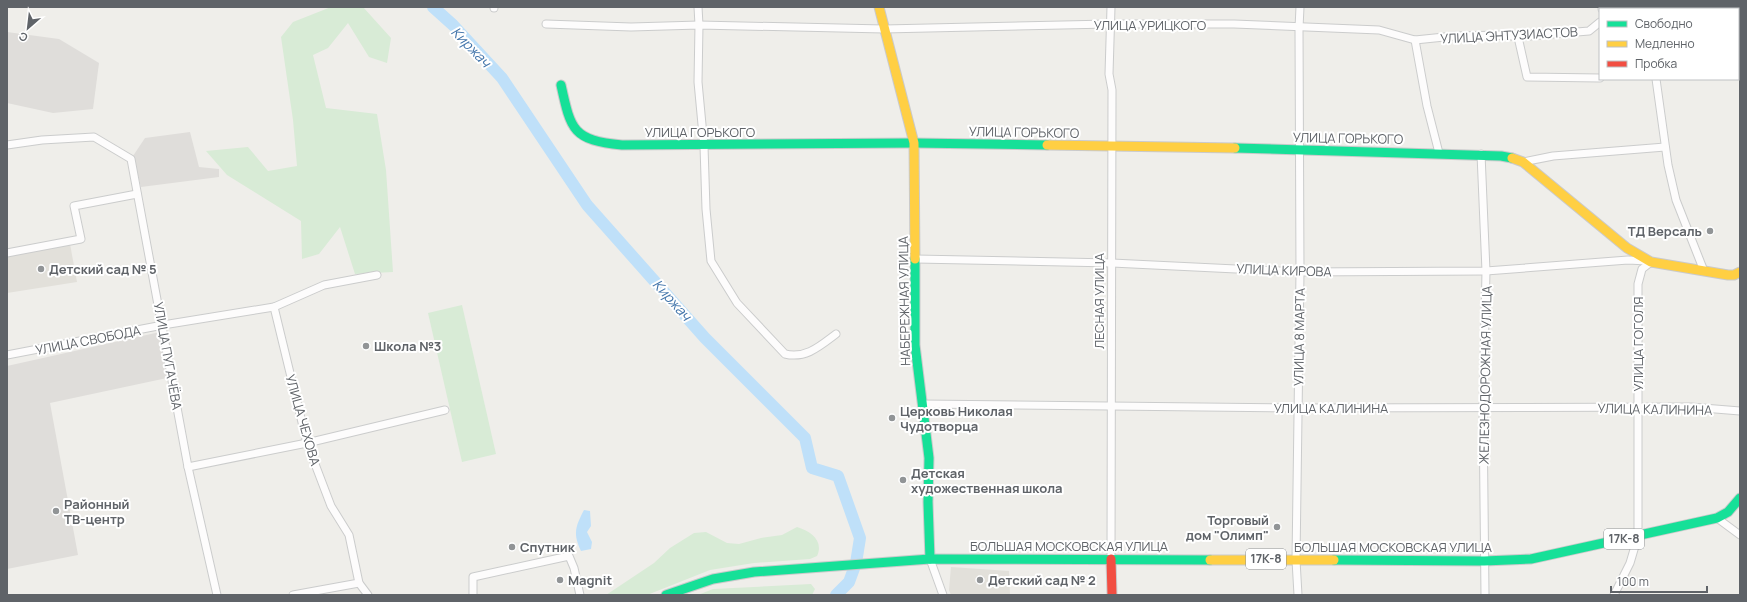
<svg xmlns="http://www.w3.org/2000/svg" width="1747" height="602" font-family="Manrope,sans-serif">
	<rect width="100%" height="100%" fill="#efeeea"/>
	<!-- industrial -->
	<g fill="#dfddda">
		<path d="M7,32L59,39L99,63L93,109L53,113L7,103Z"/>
		<path d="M190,132L199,167L219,169V177L141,187L133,156L145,138Z"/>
		<path d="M160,332L167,378L50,403L78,555L7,569V366Z"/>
	</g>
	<!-- education -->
	<g fill="#e2e0da">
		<path d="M70,244L77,282L7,293V255Z"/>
		<path d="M951,567L1009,571L1010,595H951L949,590Z"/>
	</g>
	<!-- green -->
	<g fill="#d8ebd6">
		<path d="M331,7H363L391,38L387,63L369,57L348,23L328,48L313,55L326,108L377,114L386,170L393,272L355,274L340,227L319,254L302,259L301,221L227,175L206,151L248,147L268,171L297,166L293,120L281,37L293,22Z"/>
		<path d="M462,305L496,454L462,462L428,313Z"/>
		<path d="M797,527C811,531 824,541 817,556L810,559L754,563L710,570L647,595H606L654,563L670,548L694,533L706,532L727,543L739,544L761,538L782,535Z"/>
		<path d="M811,584L815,589L812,595H698L713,589Z"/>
	</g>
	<!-- water -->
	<path fill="#bfe0f9" d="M584,510L590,511L591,526L587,532L592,542L591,549L581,551C573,534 575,527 584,510Z"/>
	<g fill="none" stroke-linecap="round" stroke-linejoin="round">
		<!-- river -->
		<path stroke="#bfe0f9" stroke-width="12" d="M433,7L453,25L502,78L587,205L705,338L805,438L812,468L838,476L860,538L856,563L849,582L836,595"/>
		<!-- street casing -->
		<g stroke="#cbcccc" stroke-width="9">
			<g id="street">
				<path d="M698,7L699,25L698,82L704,146L706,209L711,261L737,303L785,354C806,359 820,346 836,334"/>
				<path d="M1111,7L1109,74L1112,90L1111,559"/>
				<path d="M1641,7L1642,9"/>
				<path d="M494,8V7"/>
				<path d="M1602,9V7"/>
				<path d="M546,24L631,27L699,25L884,29L1109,24H1234L1379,30L1415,40L1454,36L1505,35L1518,37L1565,33L1589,31L1600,22"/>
				<path d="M1738,33H1740"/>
				<path d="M1518,37L1527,77L1600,78"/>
				<path d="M1415,40L1427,106L1439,153"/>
				<path d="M1656,79L1668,165L1676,200L1704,271"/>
				<path d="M7,145L42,140L94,137L131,159L188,467L217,595"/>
				<path d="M1481,154L1486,271L1483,408L1485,595"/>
				<path d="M1523,162L1553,156L1665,147"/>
				<path d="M7,253L81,239L74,206L137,194"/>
				<path d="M916,259L1112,263L1300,272L1486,271L1628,260L1647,261"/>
				<path d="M274,307L307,443L331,506L349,535L359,583L368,595"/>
				<path d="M7,355L163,325L274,307L324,285L377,275"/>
				<path d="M922,404L1297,408L1691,407L1740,411"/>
				<path d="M188,467L307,443L445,410"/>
				<path d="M1717,518L1740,535"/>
				<path d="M930,559L943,595"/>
				<path d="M293,595L359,583"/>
				<path d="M473,595V577L569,556L574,568L580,595"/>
				<path d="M1298,595L1296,560L1300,272L1299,28L1300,7"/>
				<path d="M1614,595L1630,563L1638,536V284L1642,269L1651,262"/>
			</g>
		</g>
		<!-- fast casing -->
		<g stroke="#cacacb" stroke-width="11">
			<g id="fast">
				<path d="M561,85C571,131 573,140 622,145L914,143L1047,145"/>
				<path d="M1235,148L1501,156L1512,158"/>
				<path d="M915,259V345L929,458L928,502L930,559"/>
				<path d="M1334,560L1484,561L1531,559L1717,518L1728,512L1740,498"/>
				<path d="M666,595L713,579L754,572L930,559L1210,560"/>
			</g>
		</g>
		<!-- slow casing -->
		<g stroke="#cacacb" stroke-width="11">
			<g id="slow">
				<path d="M879,7L914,143L915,259"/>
				<path d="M1047,145L1235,148"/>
				<path d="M1512,158L1523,162L1627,248L1651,262L1728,275H1734L1740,272"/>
				<path d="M1210,560H1334"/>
			</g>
		</g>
		<!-- jam casing -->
		<g stroke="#cacacb" stroke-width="11">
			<path id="jam" d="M1111,559L1112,595"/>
		</g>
		<!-- street -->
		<use href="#street" stroke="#fdfcfc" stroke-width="7"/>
		<!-- fast -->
		<use href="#fast" stroke="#16e098" stroke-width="9"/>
		<!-- slow -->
		<use href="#slow" stroke="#ffcf43" stroke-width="9"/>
		<!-- jam -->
		<use href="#jam" stroke="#f24e42" stroke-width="9"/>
	</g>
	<!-- markers -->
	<g fill="#919496" stroke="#fff" stroke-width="1.5">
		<circle cx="1710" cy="231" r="4"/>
		<circle cx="41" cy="269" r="4"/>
		<circle cx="366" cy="346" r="4"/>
		<circle cx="892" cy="418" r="4"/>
		<circle cx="903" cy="480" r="4"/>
		<circle cx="56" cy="511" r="4"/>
		<circle cx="1277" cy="527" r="4"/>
		<circle cx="512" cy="547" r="4"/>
		<circle cx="560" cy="580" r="4"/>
		<circle cx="980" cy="580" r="4"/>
	</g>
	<g text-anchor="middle" stroke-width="4" stroke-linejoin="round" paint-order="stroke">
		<!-- shield labels -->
		<g fill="#fff" stroke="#8f9295" stroke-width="1">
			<rect x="1604" y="529" width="40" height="20" rx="3"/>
			<rect x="1246" y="549" width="40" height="20" rx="3"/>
		</g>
		<g font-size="12" font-weight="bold" fill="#5f6368">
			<text x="1624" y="543">17К-8</text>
			<text x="1266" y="563">17К-8</text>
		</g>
		<!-- street labels -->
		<g font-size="13" fill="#5f6368" stroke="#fff">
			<text x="1150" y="30">УЛИЦА УРИЦКОГО</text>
			<text transform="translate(1509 35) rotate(-3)" y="5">УЛИЦА ЭНТУЗИАСТОВ</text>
			<text x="700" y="137">УЛИЦА ГОРЬКОГО</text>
			<text transform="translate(1024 132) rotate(1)" y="5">УЛИЦА ГОРЬКОГО</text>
			<text transform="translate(1348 138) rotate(1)" y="5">УЛИЦА ГОРЬКОГО</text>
			<text transform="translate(1284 270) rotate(2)" y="5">УЛИЦА КИРОВА</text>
			<text transform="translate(904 301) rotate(-91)" y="5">НАБЕРЕЖНАЯ УЛИЦА</text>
			<text transform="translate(1099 301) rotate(-90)" y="5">ЛЕСНАЯ УЛИЦА</text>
			<text transform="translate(1299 337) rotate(-89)" y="5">УЛИЦА 8 МАРТА</text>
			<text transform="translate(88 340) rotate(-11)" y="5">УЛИЦА СВОБОДА</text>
			<text transform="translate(1638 344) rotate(-90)" y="5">УЛИЦА ГОГОЛЯ</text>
			<text transform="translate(168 356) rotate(80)" y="5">УЛИЦА ПУГАЧЁВА</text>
			<text transform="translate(1485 375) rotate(-89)" y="5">ЖЕЛЕЗНОДОРОЖНАЯ УЛИЦА</text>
			<text x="1331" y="413">УЛИЦА КАЛИНИНА</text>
			<text transform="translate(1655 409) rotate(1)" y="5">УЛИЦА КАЛИНИНА</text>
			<text transform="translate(303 420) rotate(74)" y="5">УЛИЦА ЧЕХОВА</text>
			<text x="1069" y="551">БОЛЬШАЯ МОСКОВСКАЯ УЛИЦА</text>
			<text x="1393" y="552">БОЛЬШАЯ МОСКОВСКАЯ УЛИЦА</text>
		</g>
		<!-- poi labels -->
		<g font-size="13" font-weight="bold" fill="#5f6368" stroke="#fff" text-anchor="start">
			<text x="1702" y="236" text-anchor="end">ТД Версаль</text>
			<text x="49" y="274">Детский сад № 5</text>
			<text x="374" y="351">Школа №3</text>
			<text x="900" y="416">Церковь Николая<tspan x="900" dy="15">Чудотворца</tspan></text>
			<text x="911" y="478">Детская<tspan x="911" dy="15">художественная школа</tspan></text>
			<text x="64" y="509">Районный<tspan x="64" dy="15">ТВ-центр</tspan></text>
			<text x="1269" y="525" text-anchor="end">Торговый<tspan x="1269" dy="15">дом "Олимп"</tspan></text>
			<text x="520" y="552">Спутник</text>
			<text x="568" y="585">Magnit</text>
			<text x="988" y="585">Детский сад № 2</text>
		</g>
		<!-- water labels -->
		<g font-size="14" font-style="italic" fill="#4174aa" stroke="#fff">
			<text transform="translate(471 47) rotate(46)" y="5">Киржач</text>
			<text transform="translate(672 300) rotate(48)" y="5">Киржач</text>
		</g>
	</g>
	<!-- border -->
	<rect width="1747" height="602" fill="none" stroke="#5f6368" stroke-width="16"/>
	<!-- legend -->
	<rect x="1599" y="8" width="140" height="72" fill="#ffffff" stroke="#bfc1c3"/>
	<rect x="1607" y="21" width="20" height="6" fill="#16e098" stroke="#bfc1c3"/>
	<text x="1635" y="28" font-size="12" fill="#5f6368">Свободно</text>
	<rect x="1607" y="41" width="20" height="6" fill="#ffcf43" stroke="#bfc1c3"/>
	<text x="1635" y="48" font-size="12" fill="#5f6368">Медленно</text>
	<rect x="1607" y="61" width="20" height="6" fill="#f24e42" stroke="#bfc1c3"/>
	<text x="1635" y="68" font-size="12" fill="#5f6368">Пробка</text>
	<!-- north arrow -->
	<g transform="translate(28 28) rotate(208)" stroke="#ffffff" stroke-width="3" paint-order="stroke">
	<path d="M0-3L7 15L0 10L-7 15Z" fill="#5f6368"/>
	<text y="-6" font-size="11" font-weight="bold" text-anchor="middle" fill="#5f6368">С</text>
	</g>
	<!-- scale -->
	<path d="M1611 586v6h96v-6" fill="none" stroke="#5f6368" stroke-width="2"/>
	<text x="1617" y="586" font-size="12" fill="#5f6368" stroke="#ffffff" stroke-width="3" paint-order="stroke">100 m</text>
</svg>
